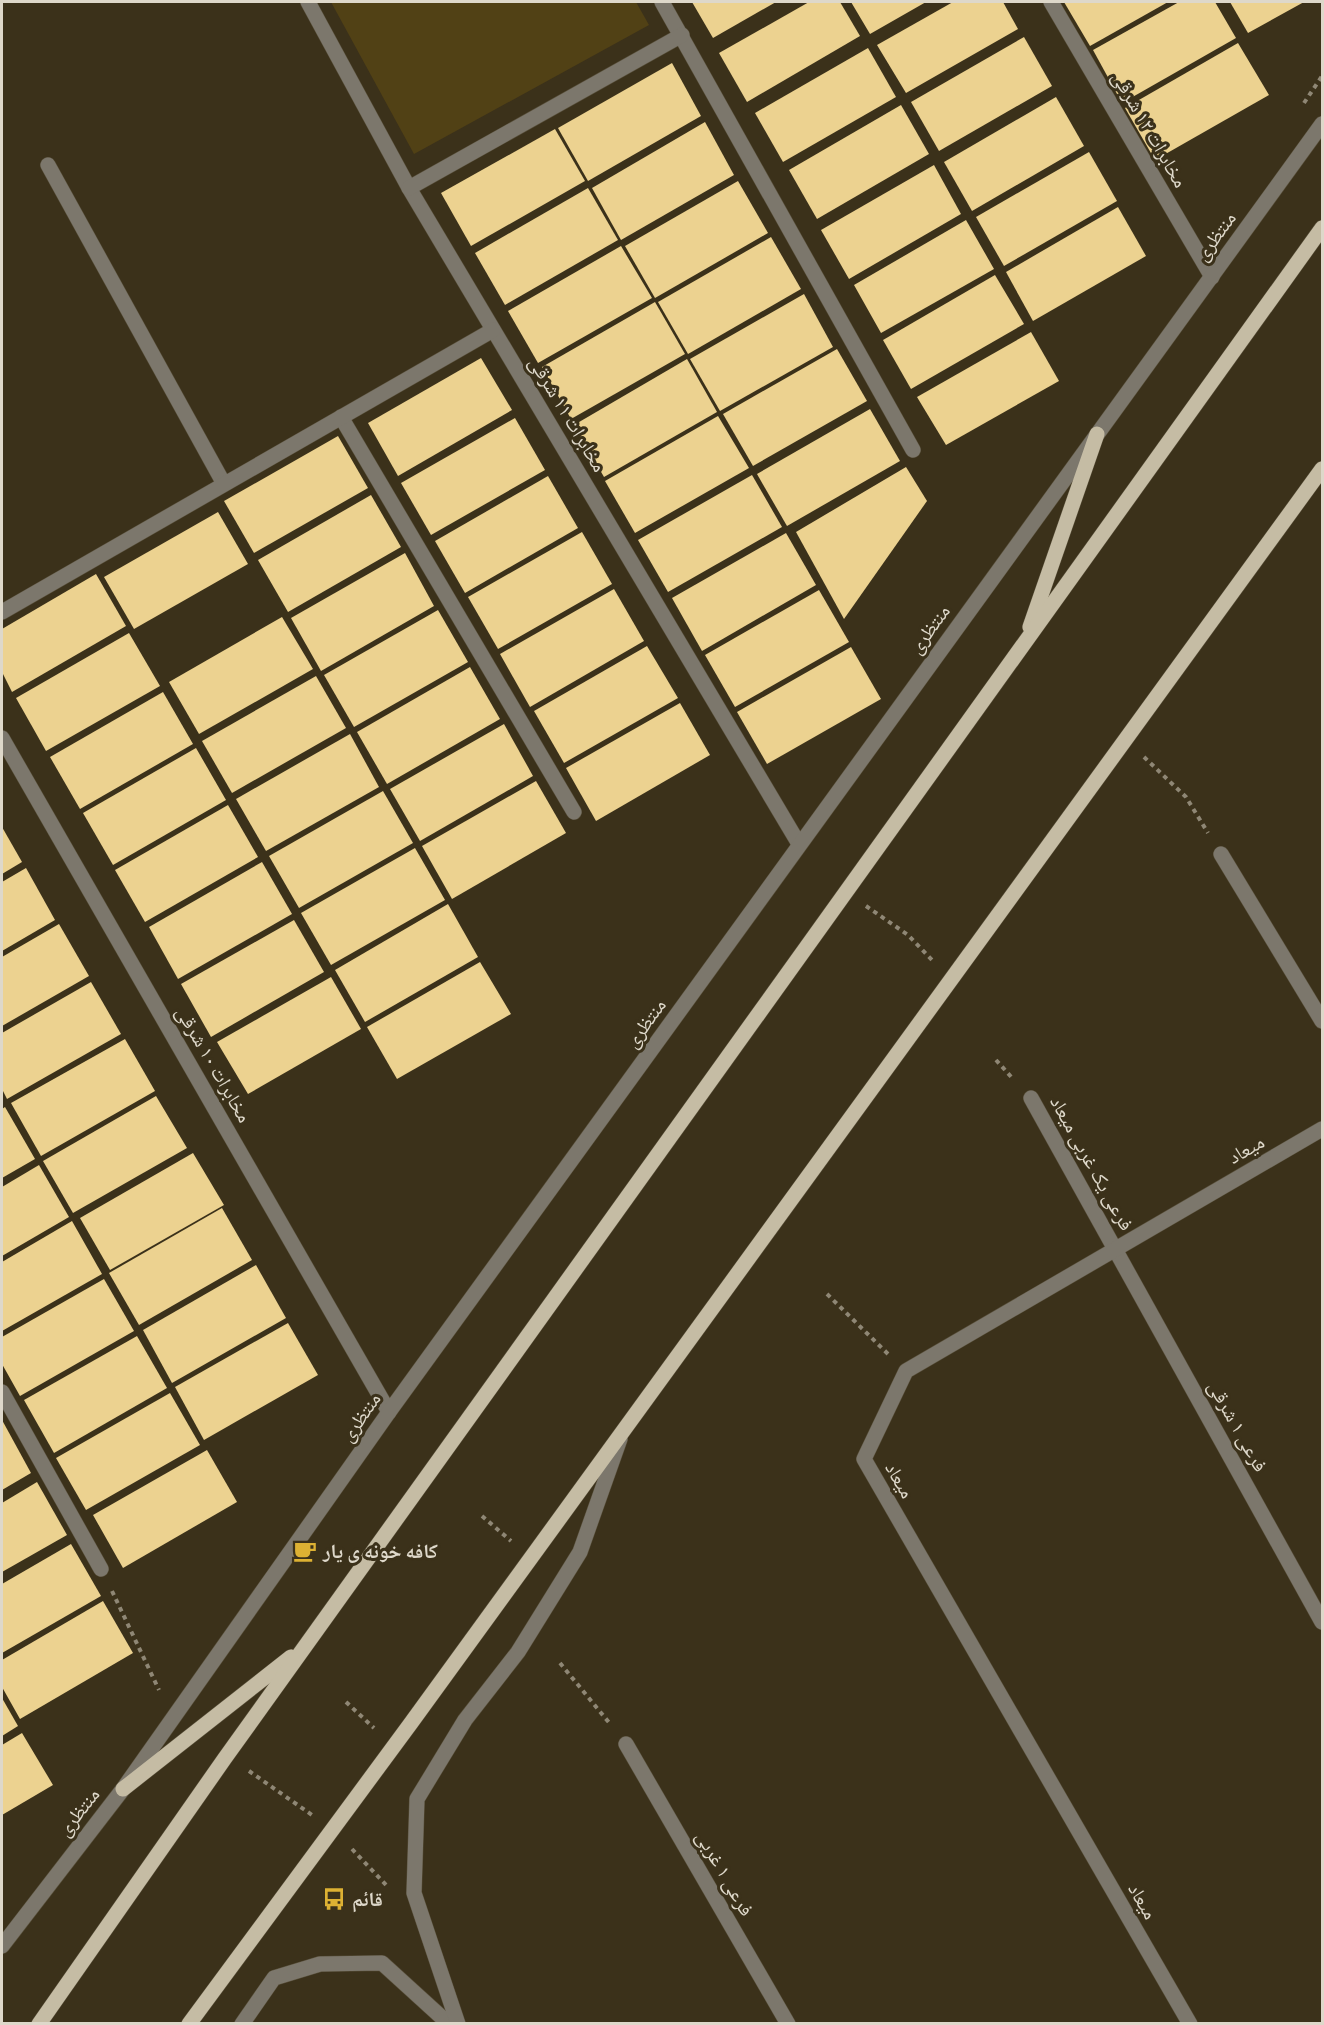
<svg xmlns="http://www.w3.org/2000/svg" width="1324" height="2025" font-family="'Source Sans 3','Noto Naskh Arabic',sans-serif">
	<rect width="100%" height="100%" fill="#3b311a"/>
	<!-- green -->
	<path fill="#514115" d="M331,2H636L649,25L414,154Z"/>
	<!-- building -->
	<g fill="#ecd290">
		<path d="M692,2H776L713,38Z"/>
		<path d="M809,2H840L860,36L747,102L719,53Z"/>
		<path d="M851,2H926L870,34Z"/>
		<path d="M953,2H1003L1018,29L906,93L877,45Z"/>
		<path d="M1064,2H1168L1090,46Z"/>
		<path d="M1179,2H1215L1236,38L1122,103L1093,50Z"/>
		<path d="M1230,2H1304L1248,33Z"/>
		<path d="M1024,37L1052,86L939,151L911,102Z"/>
		<path d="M1238,43L1269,95L1155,160L1125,108Z"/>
		<path d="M868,48L896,97L783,162L755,113Z"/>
		<path d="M672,63L701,116L588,181L558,128Z"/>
		<path d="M1056,97L1084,146L972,211L944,162Z"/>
		<path d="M901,105L929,154L817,219L789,170Z"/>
		<path d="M705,122L734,175L621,240L592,188Z"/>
		<path d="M555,129L585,181L471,246L441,193Z"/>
		<path d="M1089,152L1117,201L1004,266L976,217Z"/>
		<path d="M934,165L961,214L849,279L821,230Z"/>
		<path d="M738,181L768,233L655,298L625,246Z"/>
		<path d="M588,188L618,240L505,305L475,253Z"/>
		<path d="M1118,207L1146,256L1033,321L1006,272Z"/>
		<path d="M966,220L994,269L881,333L854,285Z"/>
		<path d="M771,237L801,289L688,354L658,302Z"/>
		<path d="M621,246L652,298L538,363L508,311Z"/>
		<path d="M995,275L1024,324L911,389L883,340Z"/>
		<path d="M804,294L833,347L720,411L690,359Z"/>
		<path d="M655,302L685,354L571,419L542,367Z"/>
		<path d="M1031,332L1059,381L946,445L917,397Z"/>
		<path d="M837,349L867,401L753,466L723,414Z"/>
		<path d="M481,358L512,410L398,476L368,423Z"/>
		<path d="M687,359L717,412L604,477L574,425Z"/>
		<path d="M870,409L900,461L787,526L757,474Z"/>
		<path d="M718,416L749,468L635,533L605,481Z"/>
		<path d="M515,418L545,470L431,535L401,483Z"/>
		<path d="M338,436L368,488L254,553L224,501Z"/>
		<path d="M906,467L927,501L844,619L796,532Z"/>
		<path d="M752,475L782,527L668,592L638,540Z"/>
		<path d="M548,476L578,528L465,593L435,541Z"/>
		<path d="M371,495L401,547L288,612L258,560Z"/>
		<path d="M218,512L248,564L134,629L104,577Z"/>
		<path d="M582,532L612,584L498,649L468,597Z"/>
		<path d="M786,533L816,585L702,651L672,598Z"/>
		<path d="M405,553L434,606L321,671L291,618Z"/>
		<path d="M96,574L126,626L12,692L2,672V629Z"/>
		<path d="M614,589L644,641L530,707L500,654Z"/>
		<path d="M819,590L849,642L735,707L705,655Z"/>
		<path d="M438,610L468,662L354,727L324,675Z"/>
		<path d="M282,617L313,669L199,734L169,682Z"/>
		<path d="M129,633L160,686L46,751L16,698Z"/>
		<path d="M647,646L678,698L564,763L534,711Z"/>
		<path d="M851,647L881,699L767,764L737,712Z"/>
		<path d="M470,667L500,719L387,784L357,732Z"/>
		<path d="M316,676L346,728L232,793L202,741Z"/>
		<path d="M163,692L193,744L80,809L50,757Z"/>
		<path d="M680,703L710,755L596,821L566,768Z"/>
		<path d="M504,724L533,776L420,841L390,789Z"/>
		<path d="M350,734L379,787L266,851L236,799Z"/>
		<path d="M196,748L226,800L113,865L83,813Z"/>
		<path d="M536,781L566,833L452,899L422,846Z"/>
		<path d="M383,791L413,843L299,908L269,856Z"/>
		<path d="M228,805L258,857L145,922L115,870Z"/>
		<path d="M2,827L22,862L2,874Z"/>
		<path d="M415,848L445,900L331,965L301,913Z"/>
		<path d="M262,862L292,914L178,979L149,927Z"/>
		<path d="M26,868L55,920L2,951V882Z"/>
		<path d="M448,904L478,957L365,1022L335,970Z"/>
		<path d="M294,920L324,972L211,1037L181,984Z"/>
		<path d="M59,924L89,976L2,1026V957Z"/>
		<path d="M480,962L511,1014L397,1079L367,1027Z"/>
		<path d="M331,977L361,1029L248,1094L217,1042Z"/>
		<path d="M91,982L121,1034L7,1099L2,1089V1033Z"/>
		<path d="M125,1039L155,1091L41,1156L11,1103Z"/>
		<path d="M156,1096L187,1148L73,1213L43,1161Z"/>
		<path d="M5,1107L35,1159L2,1178V1109Z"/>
		<path d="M193,1153L224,1205L110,1270L80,1218Z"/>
		<path d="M39,1165L69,1217L2,1256V1187Z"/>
		<path d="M222,1208L252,1260L139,1325L109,1273Z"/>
		<path d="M72,1221L102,1274L2,1331V1262Z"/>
		<path d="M256,1265L286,1318L172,1383L143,1330Z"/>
		<path d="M104,1279L134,1331L20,1396L2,1364V1337Z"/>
		<path d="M288,1323L318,1375L204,1440L175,1387Z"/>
		<path d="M137,1336L167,1388L54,1453L24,1400Z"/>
		<path d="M170,1393L200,1445L86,1510L56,1458Z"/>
		<path d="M2,1420L31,1473L2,1490Z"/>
		<path d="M207,1450L237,1502L123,1568L93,1515Z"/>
		<path d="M37,1482L67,1535L2,1572V1503Z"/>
		<path d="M71,1544L101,1596L2,1653V1584Z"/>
		<path d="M103,1601L133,1653L20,1719L2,1687V1660Z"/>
		<path d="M2,1698L18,1726L2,1736Z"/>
		<path d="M22,1733L53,1785L2,1815V1745Z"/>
	</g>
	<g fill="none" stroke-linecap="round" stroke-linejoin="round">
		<!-- minor casing -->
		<g stroke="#584f3a" stroke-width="16">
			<g id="minor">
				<path d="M308,2L409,188L799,844"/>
				<path d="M662,2L913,450"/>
				<path d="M1051,2L1212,277"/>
				<path d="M48,165L224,484"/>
				<path d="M409,188L682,35"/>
				<path d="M341,417L574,812"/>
				<path d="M2,612L493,330"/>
				<path d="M2,738L389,1412"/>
				<path d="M1221,854L1322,1021"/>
				<path d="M1031,1098L1322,1622"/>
				<path d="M2,1392L101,1569"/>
				<path d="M626,1744L788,2024"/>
				<path d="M2,1946L123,1789L389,1412L1322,124"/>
				<path d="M242,2024L274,1978L320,1964L382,1963L449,2024"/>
				<path d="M458,2024L414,1893L417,1799L465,1720L518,1652L580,1552L620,1439"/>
				<path d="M1190,2024L864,1459L906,1371L1322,1129"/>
			</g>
		</g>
		<!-- major casing -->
		<g stroke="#584f3a" stroke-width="16">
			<g id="major">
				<path d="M1030,627L1097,434"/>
				<path d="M123,1789L291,1657"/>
				<path d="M39,2024L225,1758L1322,228"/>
				<path d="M189,2024L411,1723L1322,469"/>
			</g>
		</g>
		<!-- path -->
		<g stroke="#8f8775" stroke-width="4" stroke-dasharray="4.5 4.5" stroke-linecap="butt">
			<path d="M1304,103L1322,76"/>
			<path d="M1144,757L1186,797L1208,833"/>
			<path d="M866,906L908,935L932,960"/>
			<path d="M996,1060L1014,1080"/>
			<path d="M827,1294L888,1354"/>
			<path d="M482,1516L511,1541"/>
			<path d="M112,1591L159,1690"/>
			<path d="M560,1663L611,1725"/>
			<path d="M346,1702L374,1728"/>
			<path d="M249,1771L312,1815"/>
			<path d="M352,1849L386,1885"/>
		</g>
		<!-- minor -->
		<use href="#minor" stroke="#7c776c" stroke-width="15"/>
		<!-- major -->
		<use href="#major" stroke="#c5bca4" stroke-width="15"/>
	</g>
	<!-- icons -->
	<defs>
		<g id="cafe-bare" transform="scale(1.8)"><path d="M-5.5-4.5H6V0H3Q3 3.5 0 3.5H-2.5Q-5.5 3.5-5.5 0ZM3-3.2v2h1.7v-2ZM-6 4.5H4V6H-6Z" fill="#ddb133" stroke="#3b311a" stroke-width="2.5" paint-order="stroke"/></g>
		<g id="bus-bare" transform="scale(1.8)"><path d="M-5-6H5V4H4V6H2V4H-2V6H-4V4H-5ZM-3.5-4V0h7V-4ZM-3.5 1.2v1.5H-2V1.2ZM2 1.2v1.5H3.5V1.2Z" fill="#ddb133" stroke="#3b311a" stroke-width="2.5" paint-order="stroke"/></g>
	</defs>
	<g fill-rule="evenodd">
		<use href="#cafe-bare" x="305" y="1551"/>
		<use href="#bus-bare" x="334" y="1899"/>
	</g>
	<g text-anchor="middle" stroke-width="6" stroke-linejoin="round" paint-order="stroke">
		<!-- street labels -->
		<g font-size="20" fill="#ded8ca" stroke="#3b311a">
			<text transform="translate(1150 129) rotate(60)" y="7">مخابرات ۱۲ شرقی</text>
			<text transform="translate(1215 236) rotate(-54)" y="7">منتظری</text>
			<text transform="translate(568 414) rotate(59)" y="7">مخابرات ۱۱ شرقی</text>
			<text transform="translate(929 629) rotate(-54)" y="7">منتظری</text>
			<text transform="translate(645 1023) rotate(-54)" y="7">منتظری</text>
			<text transform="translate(214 1064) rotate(60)" y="7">مخابرات ۱۰ شرقی</text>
			<text transform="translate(1246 1149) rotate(-30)" y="7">میعاد</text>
			<text transform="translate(1092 1163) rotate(61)" y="7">فرعی یک غربی میعاد</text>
			<text transform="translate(360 1417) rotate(-55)" y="7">منتظری</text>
			<text transform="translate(1238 1426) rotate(61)" y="7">فرعی ۱ شرقی</text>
			<text transform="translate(900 1480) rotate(60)" y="7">میعاد</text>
			<text transform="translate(78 1812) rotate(-52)" y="7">منتظری</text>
			<text transform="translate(725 1873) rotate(60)" y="7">فرعی ۱ غربی</text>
			<text transform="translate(1143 1901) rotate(60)" y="7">میعاد</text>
		</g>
		<!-- poi labels -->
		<g font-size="20" font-weight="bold" fill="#ded8ca" stroke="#3b311a" text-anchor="start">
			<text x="323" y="1558">کافه خونه ی یار</text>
			<text x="352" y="1906">قائم</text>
		</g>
	</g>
	<!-- border -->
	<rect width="1324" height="2025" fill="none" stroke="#ded8ca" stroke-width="6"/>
</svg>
